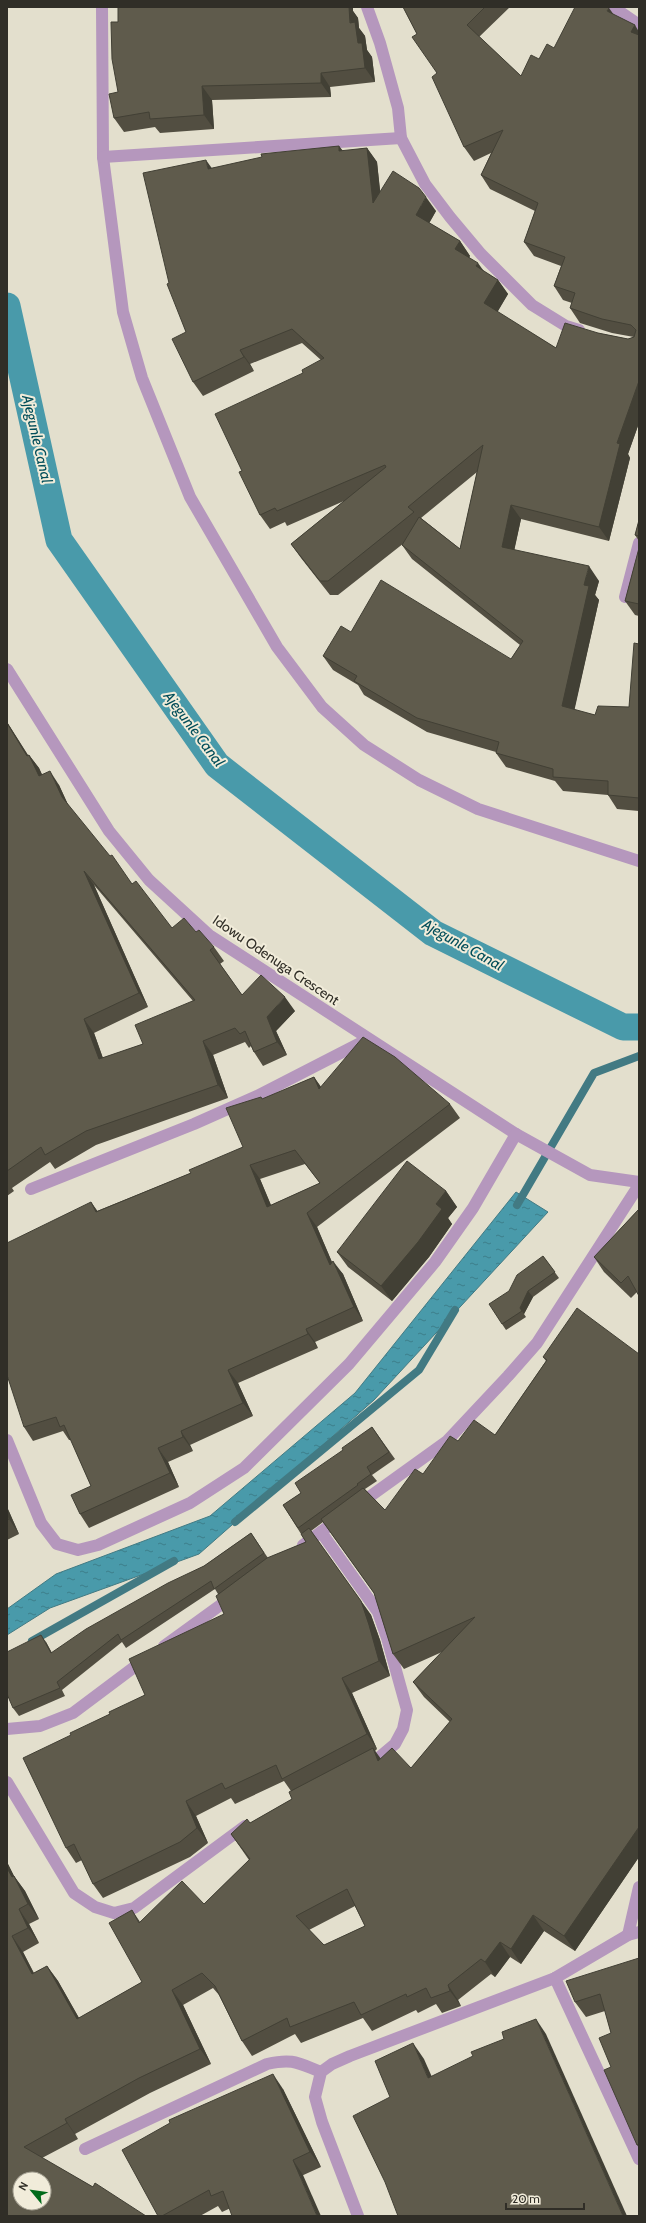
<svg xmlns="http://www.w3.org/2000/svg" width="646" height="2223" font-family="Cabin,sans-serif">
	<defs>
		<pattern id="water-ripples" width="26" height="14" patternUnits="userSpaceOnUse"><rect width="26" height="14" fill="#499aaa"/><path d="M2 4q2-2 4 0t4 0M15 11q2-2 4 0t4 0" fill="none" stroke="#3d7e8a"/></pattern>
	</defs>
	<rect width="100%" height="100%" fill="#e3dfcd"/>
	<!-- water -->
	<path fill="url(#water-ripples)" stroke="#427a83" d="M516,1192L548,1212L374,1400L199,1554L50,1608L7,1635V1609L56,1574L210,1516L355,1393Z"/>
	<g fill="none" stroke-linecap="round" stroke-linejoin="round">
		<!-- stream -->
		<g stroke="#427a83" stroke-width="8">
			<path d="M517,1205L594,1073L639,1056"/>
			<path d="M235,1522L419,1370L455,1310"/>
			<path d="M32,1641L174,1561"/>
		</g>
		<!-- canal -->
		<path stroke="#499aaa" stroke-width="27" d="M7,306L59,540L217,765L433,933L623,1027H639"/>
		<!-- minor -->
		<g stroke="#b597bd" stroke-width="12">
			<path d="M102,7L103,157L123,312L142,378L190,497L277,647L322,707L364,745L419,780L478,809L639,861"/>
			<path d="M367,7L380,43L398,108L401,138L425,184L450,217L481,254L532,305L566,326L579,330"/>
			<path d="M613,7L639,25"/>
			<path d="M103,157L401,138"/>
			<path d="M625,597L639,543"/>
			<path d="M7,669L109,831L149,880L209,935L516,1134L590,1175L639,1182"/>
			<path d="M31,1189L194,1124L257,1096L368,1039"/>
			<path d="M7,1440L41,1523L57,1544L78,1550L98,1545L190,1503L244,1468L349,1364L435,1262L473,1208L516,1134"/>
			<path d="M358,1505L447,1441L508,1376L537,1343L639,1185"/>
			<path d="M321,1532L378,1612L387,1638L407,1710L403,1729L395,1744L376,1760L365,1766"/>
			<path d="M303,1545L340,1518"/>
			<path d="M164,1646L233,1596"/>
			<path d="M7,1729L40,1726L73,1713L145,1659"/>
			<path d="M7,1782L74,1893L95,1907L114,1913L134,1908L245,1826"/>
			<path d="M628,1935L639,1887"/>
			<path d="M555,1978L639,2159"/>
			<path d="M85,2149L267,2064C293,2058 298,2063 321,2072"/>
			<path d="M358,2216L322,2122L315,2097L321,2072L332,2064L350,2056L555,1978L628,1935L639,1932"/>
		</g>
	</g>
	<!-- wall -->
	<g fill="#524e41" fill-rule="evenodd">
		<path d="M118,7H353V11L358,18L359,28L365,36L367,50L372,57L375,82L330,87L331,97L212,100L214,129L160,133L155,127L124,132L114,118L118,92Z"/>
		<path d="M403,7H510L479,37L521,76L539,59L554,48L613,15L635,25L639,423L628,454L630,458L609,541L521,519L514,550L599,581L595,595L599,600L574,710L595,715L629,707L639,644V811L617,809L608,795L563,791L555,781L506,767L496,753V752L427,732L364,695L358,685L333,670L323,656L351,632L511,659L520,645L412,559L402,545L404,543L338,595H330L301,558L291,544L344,501L287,526L285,522L270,529L260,515L242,471L303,373L321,360L302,343L250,364L254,371L203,396L193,382L186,332L169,283L212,168L339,146L343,151L367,148L377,162L380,192L436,211L429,223L460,241L470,256L469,257L483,271L498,280L508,294L497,312L556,348L598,333L628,339L634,337L612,333L580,323L570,308L572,303L563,300L554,286L561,266L534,256L524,242L535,211L490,189L481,175L491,153L474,161L464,147L437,73ZM477,472L460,549L421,518Z"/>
		<path d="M639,520V541L635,535Z"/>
		<path d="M639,548V616L635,615L625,601Z"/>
		<path d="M7,722L28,755H29L39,768L42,775L59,785L69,807L132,884L172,928L196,932L214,947L224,961L220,964L242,995L295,1011L276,1031L287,1055L263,1066L254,1052L251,1046L249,1048L245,1042L213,1055L228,1098L96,1145L55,1169L50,1162L12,1188L14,1191L7,1196ZM94,885L193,1001L143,1044L103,1058L94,1033L148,1007Z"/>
		<path d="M314,1077L321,1087L450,1104L460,1118L317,1227L332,1262L343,1274L363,1321L315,1342L318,1348L238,1383L253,1416L190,1445L193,1451L168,1462L179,1487L89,1528L80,1514L91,1486L71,1440H69L63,1431L33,1441L24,1427L91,1202L97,1211L191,1173L243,1147L263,1099ZM305,1164L320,1183L271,1205L260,1179Z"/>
		<path d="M446,1191L457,1207L448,1218L452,1224L429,1257L392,1301L348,1267L337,1252Z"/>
		<path d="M639,1209L637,1292L631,1298L604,1272L594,1257Z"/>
		<path d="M543,1256L559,1278L533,1297L524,1314L526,1317L506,1330L502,1324L509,1291Z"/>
		<path d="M639,1354V1857L575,1951L544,1931L521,1964L510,1957L495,1977L491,1974L458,2000L461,2006L442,2013L436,2004L418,2013L416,2010L372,2031L363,2018L301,2043L295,2034L252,2056L242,2041L219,1995L213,1988L183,2005L211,2064L150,2093L75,2134L78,2139L42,2158L93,2187L7,2216V1862L14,1876L25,1891L39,1919L29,1924L39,1943L23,1952L34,1973L47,1966L58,1981L79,2018L142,1982L140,1922L204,1904L249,1860L231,1834L292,1799L291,1791L284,1781L235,1804L231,1798L196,1816L208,1843L190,1857L103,1898L93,1884L82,1860L76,1863L66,1848L71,1735L145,1695L224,1614L218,1594L215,1589L126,1648L122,1642L62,1690L65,1696L19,1716L13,1708L46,1642L52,1653L204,1566L251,1533L268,1558L306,1542L283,1505L301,1493L343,1450L372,1427L395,1459L372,1475L377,1481L365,1489L385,1510L458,1441L495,1435L546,1361L543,1357ZM323,1522L374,1593L393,1654L404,1669L442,1652L413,1682L424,1697L450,1722L411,1768L380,1759L375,1751L377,1749L352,1693L390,1676L380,1640L371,1615L311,1531ZM355,1906L365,1926L324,1945L309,1930Z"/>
		<path d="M7,1507L19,1534L7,1540Z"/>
		<path d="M639,1958V2148L637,2145L611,2067V2033L605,2011L586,2017L575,2002Z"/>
		<path d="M283,2089L321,2167L222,2212L218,2206L200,2216H158Z"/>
	</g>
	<!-- shaded-wall -->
	<g fill="#424035">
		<path d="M346,7H353V11L358,18L359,28L365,36L367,50L372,57L375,82L365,68Z"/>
		<path d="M609,8L619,22L607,11Z"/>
		<path d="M635,25L639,32V43L631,32Z"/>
		<path d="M321,73L330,87L331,97L321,83Z"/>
		<path d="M202,86L212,100L214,129L204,115Z"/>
		<path d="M339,146L349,160L339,151Z"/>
		<path d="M367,148L377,162L383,217L373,203Z"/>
		<path d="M206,160L216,174L208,169Z"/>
		<path d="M426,197L436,211L426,229L416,215Z"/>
		<path d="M460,241L470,256L465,263L455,249Z"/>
		<path d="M478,263L488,277L476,266Z"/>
		<path d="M498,280L508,294L494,318L484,303Z"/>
		<path d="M240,350L250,364L254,371L244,357Z"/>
		<path d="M639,381V423L628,454L630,458L609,541L599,527L617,443Z"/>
		<path d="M511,505L521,519L512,561L502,547Z"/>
		<path d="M589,566L599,581L595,595L599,600L572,721L562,706L584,585Z"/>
		<path d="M7,722L34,765L29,755L39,768L49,789L39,776L7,723Z"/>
		<path d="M50,771L59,785L71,811L62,797Z"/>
		<path d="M84,871L94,885L148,1007L139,993Z"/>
		<path d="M285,997L295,1011L276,1031L287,1055L277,1042L267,1017Z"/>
		<path d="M84,1019L94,1033L108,1073L99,1059Z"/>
		<path d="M203,1041L213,1055L228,1098L218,1085Z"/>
		<path d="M314,1077L323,1090L319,1089Z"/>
		<path d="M250,1165L260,1179L277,1220L267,1207Z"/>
		<path d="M446,1191L457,1207L448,1218L452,1224L429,1257L392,1301L381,1286L436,1204Z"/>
		<path d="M91,1202L101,1216L96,1212Z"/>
		<path d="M307,1213L317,1227L339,1279L330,1265Z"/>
		<path d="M333,1261L343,1274L363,1321L354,1307Z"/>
		<path d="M528,1291L533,1297L524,1314L520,1308Z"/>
		<path d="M306,1329L315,1342L318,1348L308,1334Z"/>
		<path d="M228,1370L238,1383L253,1416L243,1403Z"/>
		<path d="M181,1431L190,1445L193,1451L183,1437Z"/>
		<path d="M158,1448L168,1462L179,1487L170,1473Z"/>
		<path d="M7,1507L19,1534L9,1519L7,1515Z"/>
		<path d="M361,1601L371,1615L380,1640L390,1676L379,1661Z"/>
		<path d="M41,1635L46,1642L56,1661L51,1653Z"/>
		<path d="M342,1678L352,1693L377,1749L367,1734Z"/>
		<path d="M373,1748L384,1763L378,1761Z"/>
		<path d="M186,1801L196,1816L208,1843L197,1828Z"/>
		<path d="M639,1827V1857L575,1951L564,1936Z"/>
		<path d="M7,1862L14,1876L25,1891L39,1919L28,1904L12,1877L7,1868Z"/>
		<path d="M19,1909L29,1924L39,1943L28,1928Z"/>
		<path d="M132,1910L142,1925L139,1923Z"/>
		<path d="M533,1915L544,1931L521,1964L511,1949Z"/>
		<path d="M12,1936L23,1952L42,1990L32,1974Z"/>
		<path d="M500,1942L510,1957L495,1977L485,1962Z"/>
		<path d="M47,1966L58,1981L88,2034L77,2019Z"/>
		<path d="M448,1985L458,2000L461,2006L450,1991Z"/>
		<path d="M172,1990L183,2005L211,2064L200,2049Z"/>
		<path d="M536,2019L546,2034L627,2216H623Z"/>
		<path d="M413,2043L424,2059L439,2093L428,2078Z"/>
		<path d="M273,2074L283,2089L321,2167L310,2152Z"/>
		<path d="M65,2119L75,2134L78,2139L67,2123Z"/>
		<path d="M293,2160L303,2175L321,2216H317Z"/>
	</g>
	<!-- building -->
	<g fill="#5f5b4c" stroke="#424035" fill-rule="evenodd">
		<path d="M118,7H349L350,23L355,22L358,43H362L365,68L321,73V83L202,86L204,115L150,119L149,112L114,118L109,94L118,92L112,59L111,22H118Z"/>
		<path d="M403,7H485L467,25L521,76L531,55L539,59L547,44L554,48L575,7H607L609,8L607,11L635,25L631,32L639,35V381L617,443L620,444L599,527L511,505L502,547L589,566L584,585L589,586L562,706L595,715L598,706L629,707L634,643L639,644V798L608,795V781L553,777V769L496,753L499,742L417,718L354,681L357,676L323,656L341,626L351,632L381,580L511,659L523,641L402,545L419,517L460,549L483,445L408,507L414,512L328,581H320L291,544L386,467L385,465L277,511L275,508L260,515L239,472L242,471L215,414L303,373L302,370L324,358L292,329L240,350L244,357L193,382L172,339L186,332L167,284L169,283L143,173L206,160L208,169L262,157L261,154L339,146V151L367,148L373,203L393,171L419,188L426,197L416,215L460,241L455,249L478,263L476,266L498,280L484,303L556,348L565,323L598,333L628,339L634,337L636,330L631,325L602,319L570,308L575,293L554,286L565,257L524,242L538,203L481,175L503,130L464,147L432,77L437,73L412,37L417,34Z"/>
		<path d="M639,520V536L635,535Z"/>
		<path d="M639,548V604L625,601Z"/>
		<path d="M7,723L27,756L29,755L39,776L50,771L62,797L110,856L112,855L132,884L136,881L172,928L184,918L196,932L199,930L214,947L210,950L242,995L261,975L285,997L267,1017L277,1042L254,1052L245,1031L240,1034L235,1028L203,1041L218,1085L86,1131L45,1155L41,1147L7,1171ZM84,871L195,1000L135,1025L143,1044L99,1059L84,1019L139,993Z"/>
		<path d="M363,1037L395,1057L450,1104L307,1213L330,1265L333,1261L354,1307L306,1329L308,1334L228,1370L243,1403L181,1431L183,1437L158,1448L170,1473L80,1514L71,1495L91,1486L64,1425L60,1427L56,1417L24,1427L7,1375V1243L91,1202L96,1212L191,1173L189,1170L243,1147L226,1108L261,1097L262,1099L314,1077L319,1089ZM295,1150L320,1183L267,1207L250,1165Z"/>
		<path d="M407,1161L446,1191L436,1204L442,1209L418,1242L381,1286L337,1252Z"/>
		<path d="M639,1209V1296L628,1276L621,1283L594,1257Z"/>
		<path d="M543,1256L555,1272L528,1291L520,1308L522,1311L502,1324L489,1304L509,1291L517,1275Z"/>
		<path d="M577,1308L639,1354V1827L564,1936L533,1915L511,1949L500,1942L485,1962L481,1959L448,1985L450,1991L431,1998L426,1988L407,1997L406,1994L361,2015L354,2002L290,2027L287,2018L242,2041L215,1986L202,1973L172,1990L200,2049L139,2078L65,2119L67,2123L24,2147L93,2187L95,2183L146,2216H7V1868L12,1877L14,1876L28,1904L19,1909L28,1928L12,1936L32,1974L47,1966L77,2019L142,1982L109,1923L132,1910L139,1923L182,1881L204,1904L250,1859L231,1834L247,1819L250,1823L292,1799L289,1792L373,1748L378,1761L392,1748L411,1768L452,1719L413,1682L475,1617L393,1654L374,1593L321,1519L363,1488L385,1510L415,1469L423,1474L450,1436L458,1441L474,1420L495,1435L547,1360L543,1357ZM347,1889L365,1926L324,1945L296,1916ZM20,2179H44V2203H20Z"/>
		<path d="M372,1427L389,1452L367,1467L371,1474L357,1484L358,1485L298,1528L283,1505L301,1493L295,1483L343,1450L342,1448Z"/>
		<path d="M7,1515L9,1519L7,1521Z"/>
		<path d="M309,1528L361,1601L369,1625L379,1661L342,1678L367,1734L282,1779L276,1765L225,1789L222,1783L186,1801L197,1828L180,1842L93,1884L74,1844L66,1848L23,1758L71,1735L70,1733L110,1714L109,1712L145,1695L129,1659L224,1614L216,1596L267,1558L306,1542L301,1534Z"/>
		<path d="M251,1533L264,1553L214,1589L211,1581L121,1640L118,1634L57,1682L60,1688L13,1708L7,1694V1652L41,1635L51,1653L86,1629L168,1583L204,1566Z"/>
		<path d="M639,1958V2144L637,2145L604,2070L611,2067L599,2038L611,2033L600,1994L575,2002L566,1981Z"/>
		<path d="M536,2019L623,2216H398L385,2182L353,2116L390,2097L375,2061L413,2043L428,2078L473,2056L471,2052L504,2039L502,2032Z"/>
		<path d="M273,2074L310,2152L293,2160L317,2216H232L223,2191L211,2196L209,2190L162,2216H158L122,2150L170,2123L169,2120Z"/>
	</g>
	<g text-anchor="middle" stroke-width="4" stroke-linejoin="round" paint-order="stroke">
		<!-- street labels -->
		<g font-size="14" fill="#302e27" stroke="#f1ecda">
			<text transform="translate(276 960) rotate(34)" y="5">Idowu Odenuga Crescent</text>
		</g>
		<!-- water labels -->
		<g font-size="15" font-style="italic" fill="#024d59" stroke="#f1ecda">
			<text transform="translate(37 439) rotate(77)" y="5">Ajegunle Canal</text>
			<text transform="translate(194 729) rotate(53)" y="5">Ajegunle Canal</text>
			<text transform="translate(463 945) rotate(29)" y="5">Ajegunle Canal</text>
		</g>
	</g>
	<!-- border -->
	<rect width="646" height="2223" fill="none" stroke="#302e27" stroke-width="16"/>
	<!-- north arrow -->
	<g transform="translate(32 2191) rotate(299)"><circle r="19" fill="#f1ecda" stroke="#a4a092"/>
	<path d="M0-3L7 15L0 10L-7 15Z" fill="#006b1a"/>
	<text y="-6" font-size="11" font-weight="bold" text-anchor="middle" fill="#302e27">N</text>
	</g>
	<!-- scale -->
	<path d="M506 2203v6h78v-6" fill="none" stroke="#302e27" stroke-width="2"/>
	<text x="512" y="2203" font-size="12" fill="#302e27" stroke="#f1ecda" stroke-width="3" paint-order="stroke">20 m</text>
</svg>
